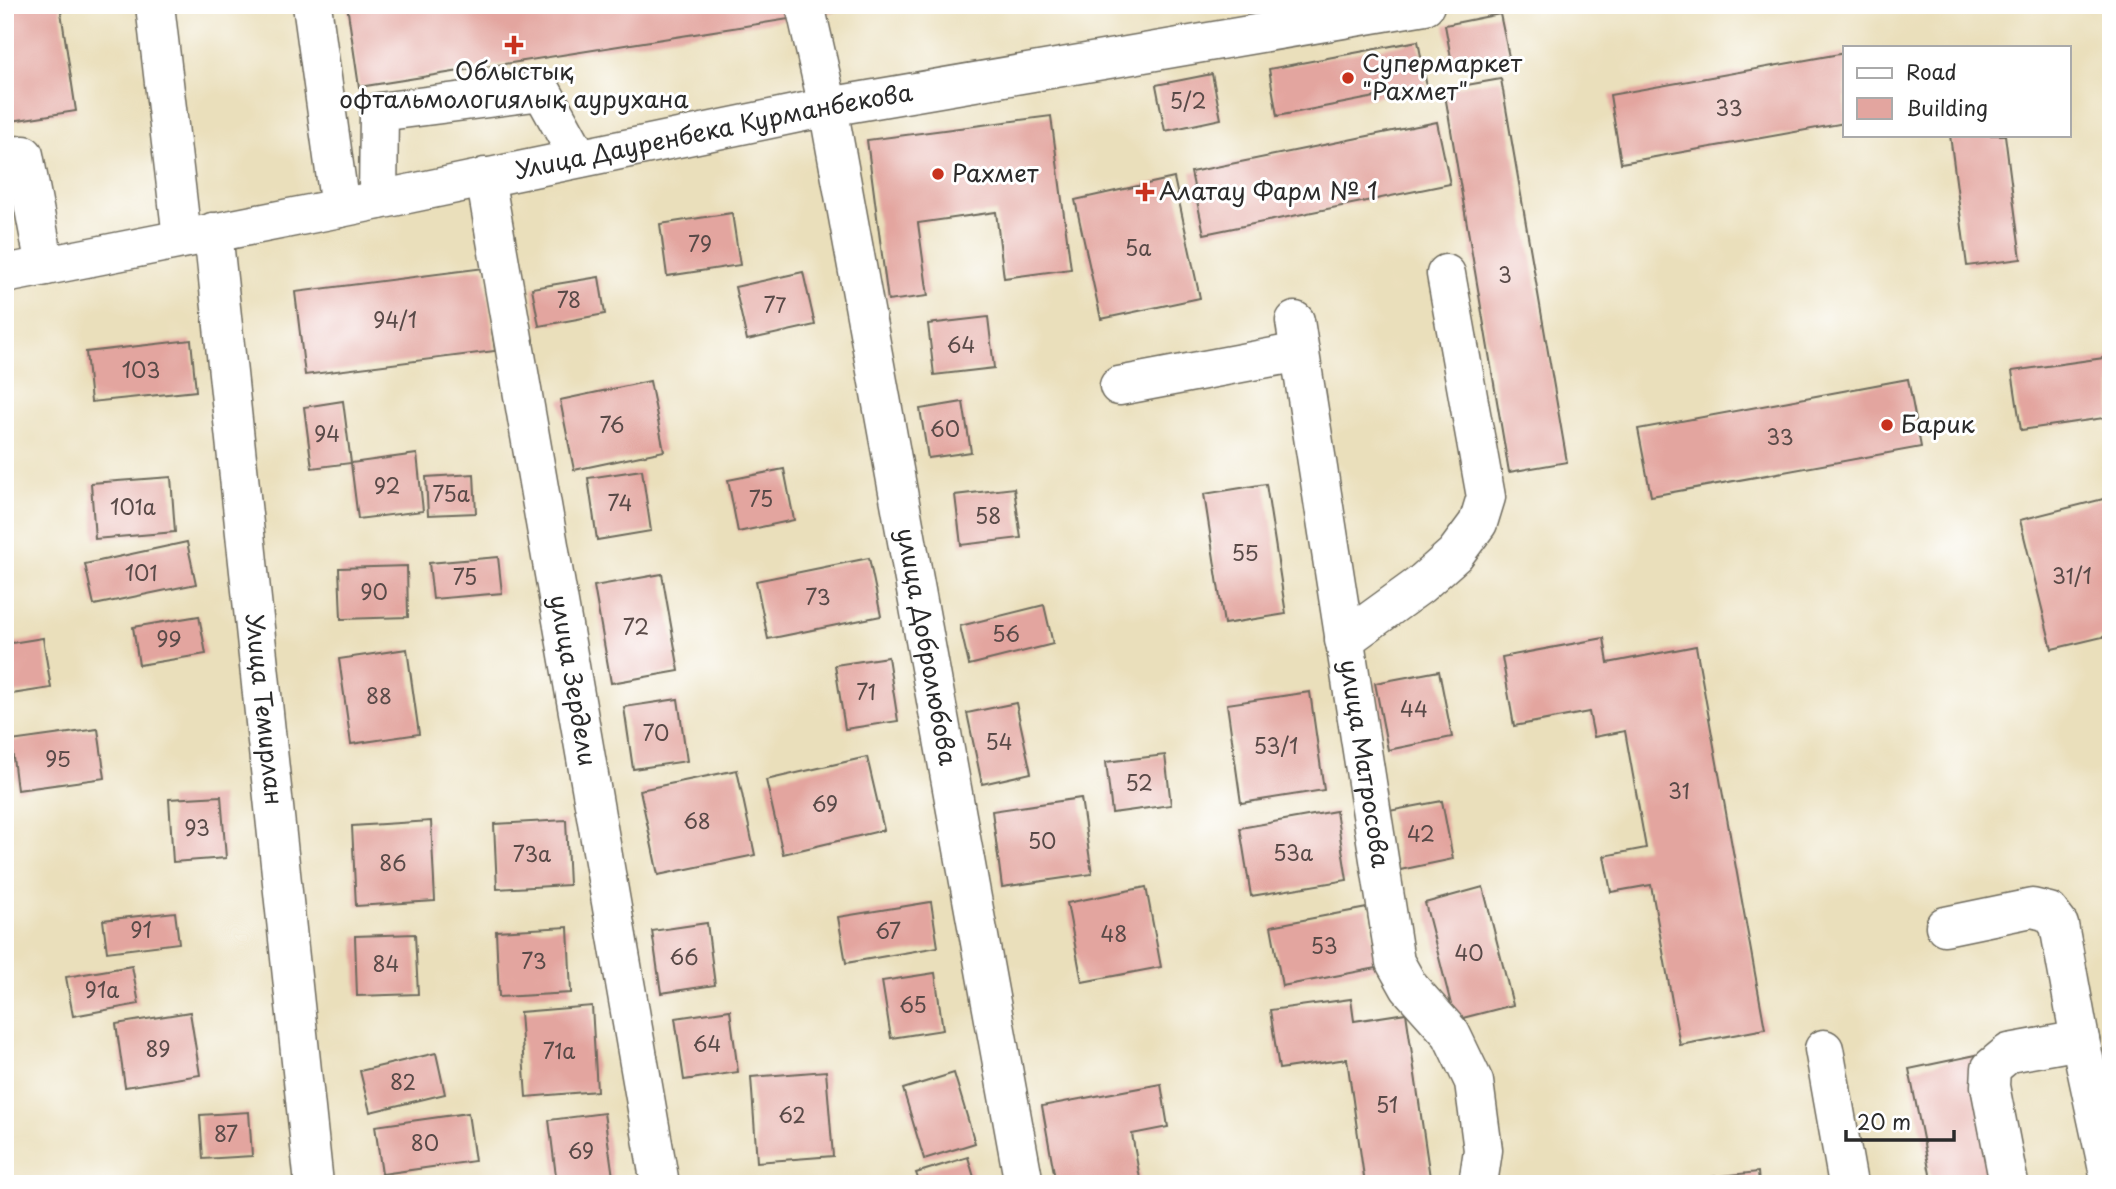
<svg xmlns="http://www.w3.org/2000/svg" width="2116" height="1189" font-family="'Playpen Sans',sans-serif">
	<rect width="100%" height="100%" fill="#fff"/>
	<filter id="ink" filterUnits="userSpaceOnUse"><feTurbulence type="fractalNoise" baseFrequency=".0143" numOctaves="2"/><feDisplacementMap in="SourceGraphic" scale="14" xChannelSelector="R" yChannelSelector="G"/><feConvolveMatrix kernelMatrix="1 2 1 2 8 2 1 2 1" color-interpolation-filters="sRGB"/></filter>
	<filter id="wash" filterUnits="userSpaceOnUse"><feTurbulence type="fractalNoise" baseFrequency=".00686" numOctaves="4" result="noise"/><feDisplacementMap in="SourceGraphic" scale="28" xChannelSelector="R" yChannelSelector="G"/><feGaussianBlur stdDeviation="1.57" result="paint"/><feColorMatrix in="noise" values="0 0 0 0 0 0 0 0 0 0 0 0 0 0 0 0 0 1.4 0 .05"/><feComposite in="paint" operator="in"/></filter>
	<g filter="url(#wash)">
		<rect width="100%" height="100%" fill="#eadfbb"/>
		<g id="blocks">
			<!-- building -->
			<g fill="#e3a59f">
				<path d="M5,5H60L76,111L5,122Z"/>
				<path d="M347,5H865V7L359,87Z"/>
				<path d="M1500,14L1509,57L1453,69L1445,25Z"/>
				<path d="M1418,41L1427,87L1277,116L1269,69Z"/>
				<path d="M1845,53V123L1621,163L1610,95Z"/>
				<path d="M1212,74L1221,119L1165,131L1156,85Z"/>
				<path d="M1501,79L1567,462L1509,472L1444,89Z"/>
				<path d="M1051,116L1071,269L1004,278L996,212L918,223L928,296L888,301L867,140Z"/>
				<path d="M1437,122L1450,184L1204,234L1191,172Z"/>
				<path d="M1950,135H2005L2021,259L1967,266Z"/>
				<path d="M1174,178L1200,298L1101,319L1075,200Z"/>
				<path d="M732,213L740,265L667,276L660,224Z"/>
				<path d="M484,268L495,351L305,375L295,292Z"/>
				<path d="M803,272L815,325L747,340L735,287Z"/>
				<path d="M599,277L605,314L539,326L532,288Z"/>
				<path d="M988,317L994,368L934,375L928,324Z"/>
				<path d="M191,340L196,391L91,402L86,352Z"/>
				<path d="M2111,357V417L2021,430L2012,371Z"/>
				<path d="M1908,379L1921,447L1651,496L1638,429Z"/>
				<path d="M650,381L664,451L574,470L560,400Z"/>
				<path d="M343,401L351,463L312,468L304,407Z"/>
				<path d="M963,402L971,452L928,458L920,409Z"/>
				<path d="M417,454L423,511L358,519L351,463Z"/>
				<path d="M784,469L794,520L738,532L728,480Z"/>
				<path d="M642,470L651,531L597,540L588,478Z"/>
				<path d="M474,474L476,513L428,515L426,477Z"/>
				<path d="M171,477L175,532L95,539L91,483Z"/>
				<path d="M1266,484L1286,614L1224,624L1204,494Z"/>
				<path d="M1014,488L1021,538L961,545L955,495Z"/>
				<path d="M2111,497V635L2052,649L2020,520Z"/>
				<path d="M187,542L196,584L94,605L85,564Z"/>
				<path d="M498,557L502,593L433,599L429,563Z"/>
				<path d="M869,558L881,616L768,639L756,581Z"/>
				<path d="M407,566L408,617L341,619L339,568Z"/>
				<path d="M662,574L679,671L611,683L594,586Z"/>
				<path d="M1044,605L1053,644L969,665L960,626Z"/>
				<path d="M199,616L206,654L139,665L133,627Z"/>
				<path d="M43,638L51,688L5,695V644Z"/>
				<path d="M1604,638L1608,663L1696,646L1765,1029L1680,1045L1651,885L1611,892L1604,856L1646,848L1625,731L1594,737L1589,712L1514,726L1502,657Z"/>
				<path d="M407,649L419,734L351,744L339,659Z"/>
				<path d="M888,657L898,721L845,729L835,665Z"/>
				<path d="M1439,671L1452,737L1388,750L1375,683Z"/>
				<path d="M1310,692L1324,790L1241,803L1227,704Z"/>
				<path d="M678,699L687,761L633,769L624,707Z"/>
				<path d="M1016,703L1031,773L982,784L967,713Z"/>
				<path d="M98,729L105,778L17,790L11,741Z"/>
				<path d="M1165,755L1171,805L1112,813L1106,762Z"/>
				<path d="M867,757L884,830L783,854L766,780Z"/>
				<path d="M737,770L755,855L658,875L640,790Z"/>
				<path d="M221,796L226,858L173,862L169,799Z"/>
				<path d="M1081,798L1092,874L1002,887L992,811Z"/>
				<path d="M1442,801L1453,859L1400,870L1389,811Z"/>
				<path d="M1336,811L1347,880L1251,896L1240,828Z"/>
				<path d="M566,820L569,885L497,889L494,824Z"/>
				<path d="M431,821L435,901L356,906L352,826Z"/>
				<path d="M5,832H7L11,888H5Z"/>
				<path d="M1146,887L1161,967L1082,982L1067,903Z"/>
				<path d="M1483,887L1513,1005L1455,1020L1425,903Z"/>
				<path d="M931,902L938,947L846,963L838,917Z"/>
				<path d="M1367,908L1377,968L1282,986L1271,926Z"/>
				<path d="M175,912L179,943L107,952L103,920Z"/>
				<path d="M707,923L715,985L661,993L652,931Z"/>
				<path d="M568,927L571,993L499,997L496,931Z"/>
				<path d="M415,934L418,994L357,996L355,936Z"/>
				<path d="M132,966L139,1004L73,1016L66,977Z"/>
				<path d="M935,973L943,1030L891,1038L882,981Z"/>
				<path d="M1351,999L1354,1021L1406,1013L1431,1184H1365L1347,1059L1279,1069L1270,1010Z"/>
				<path d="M592,1006L597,1091L526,1097L520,1012Z"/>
				<path d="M730,1010L738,1072L684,1080L675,1018Z"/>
				<path d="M190,1012L200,1075L125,1087L116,1024Z"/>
				<path d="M436,1053L445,1094L370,1112L360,1071Z"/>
				<path d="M1976,1055L2002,1184H1932L1909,1069Z"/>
				<path d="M826,1071L833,1156L757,1162L751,1077Z"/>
				<path d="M954,1073L975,1143L924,1159L903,1089Z"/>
				<path d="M1161,1084L1168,1127L1132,1134L1141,1184H1056L1042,1106Z"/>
				<path d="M249,1112L252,1156L203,1159L200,1115Z"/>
				<path d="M468,1113L475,1161L382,1174L375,1126Z"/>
				<path d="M604,1113L614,1184H557L549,1120Z"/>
				<path d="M968,1157L976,1184H920L916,1173Z"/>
				<path d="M1758,1172L1759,1184H1693V1179Z"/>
			</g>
		</g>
	</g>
	<g filter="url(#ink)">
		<use href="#blocks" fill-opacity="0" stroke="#6e6a5d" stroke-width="2"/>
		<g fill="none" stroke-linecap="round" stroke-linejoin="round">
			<!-- minor casing -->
			<g stroke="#6e6a5d" stroke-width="41">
				<g id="minor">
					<path d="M155,5L182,238"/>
					<path d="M312,5L340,208"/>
					<path id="s1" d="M805,5L828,107L1024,1184"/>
					<path d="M5,156L24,155L45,266"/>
					<path id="s2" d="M485,177L660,1184"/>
					<path d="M378,200L379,112L542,91L579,158"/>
					<path id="s3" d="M213,232L314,1184"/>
					<path id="s4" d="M5,274L340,208L828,107L1425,5"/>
					<path id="s5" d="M1295,321L1395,962L1409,987L1451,1034L1474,1082L1483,1150L1478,1184"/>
					<path d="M1119,386L1300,352"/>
					<path d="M1344,640L1420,585L1455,554L1478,523L1486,497L1446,274"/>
					<path d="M1945,926L2032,908L2049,912L2059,925L2080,1040L2009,1053L1991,1068L1990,1086L2009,1184"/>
					<path d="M2080,1040L2111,1184"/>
					<path d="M1824,1049L1848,1184"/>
				</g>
			</g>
			<!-- minor -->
			<use href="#minor" stroke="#fff" stroke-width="38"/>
		</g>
	</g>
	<!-- markers -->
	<g fill="#c8321e" stroke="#fff" stroke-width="2.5">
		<path d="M510.5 34.5h7v7h7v7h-7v7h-7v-7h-7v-7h7z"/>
		<circle cx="1348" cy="78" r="7"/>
		<circle cx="938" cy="174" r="7"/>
		<path d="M1141.5 181.5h7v7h7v7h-7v7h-7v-7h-7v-7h7z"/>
		<circle cx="1887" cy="425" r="7"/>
	</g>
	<g text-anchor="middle" stroke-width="6" stroke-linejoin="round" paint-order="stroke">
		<!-- number labels -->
		<g font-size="21" fill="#594a48">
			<text x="1188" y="109">5/2</text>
			<text x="1729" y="116">33</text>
			<text x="700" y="252">79</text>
			<text x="1138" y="256">5а</text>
			<text x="1505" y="283">3</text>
			<text x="569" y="308">78</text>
			<text x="775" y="313">77</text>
			<text x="395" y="328">94/1</text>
			<text x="961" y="353">64</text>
			<text x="141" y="378">103</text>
			<text x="612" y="433">76</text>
			<text x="945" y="437">60</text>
			<text x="327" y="442">94</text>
			<text x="1780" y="445">33</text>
			<text x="387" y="494">92</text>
			<text x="451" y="502">75а</text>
			<text x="761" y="507">75</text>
			<text x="620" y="511">74</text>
			<text x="133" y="515">101а</text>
			<text x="988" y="524">58</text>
			<text x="1245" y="561">55</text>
			<text x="141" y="581">101</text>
			<text x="2072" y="584">31/1</text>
			<text x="465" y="585">75</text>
			<text x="374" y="600">90</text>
			<text x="818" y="605">73</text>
			<text x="636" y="635">72</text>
			<text x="1006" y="642">56</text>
			<text x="169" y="647">99</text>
			<text x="866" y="700">71</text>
			<text x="379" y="704">88</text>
			<text x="1414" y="717">44</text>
			<text x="656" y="741">70</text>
			<text x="999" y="750">54</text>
			<text x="1276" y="754">53/1</text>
			<text x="58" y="767">95</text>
			<text x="1139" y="791">52</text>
			<text x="1679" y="799">31</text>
			<text x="825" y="812">69</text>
			<text x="697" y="829">68</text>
			<text x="197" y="836">93</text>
			<text x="1421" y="842">42</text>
			<text x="1042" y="849">50</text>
			<text x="1293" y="861">53а</text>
			<text x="532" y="862">73а</text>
			<text x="393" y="871">86</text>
			<text x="141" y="938">91</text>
			<text x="888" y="939">67</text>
			<text x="1114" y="942">48</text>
			<text x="1324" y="954">53</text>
			<text x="1469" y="961">40</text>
			<text x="684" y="965">66</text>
			<text x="534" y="969">73</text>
			<text x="386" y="972">84</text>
			<text x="102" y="998">91а</text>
			<text x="913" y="1013">65</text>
			<text x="707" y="1052">64</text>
			<text x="158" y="1057">89</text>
			<text x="559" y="1059">71а</text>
			<text x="403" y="1090">82</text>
			<text x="1387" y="1113">51</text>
			<text x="792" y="1123">62</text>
			<text x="226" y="1142">87</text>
			<text x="425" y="1151">80</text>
			<text x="581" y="1159">69</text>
		</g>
		<!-- poi labels -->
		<g font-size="24" fill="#2b2b2b" stroke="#fff" text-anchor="start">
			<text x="1362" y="72">Супермаркет<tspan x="1362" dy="28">"Рахмет"</tspan></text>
			<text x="514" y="80" text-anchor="middle">Облыстық<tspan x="514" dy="28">офтальмологиялық аурухана</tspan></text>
			<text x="952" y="182">Рахмет</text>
			<text x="1159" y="200">Алатау Фарм № 1</text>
			<text x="1901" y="433">Барик</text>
		</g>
		<!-- street labels -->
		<g font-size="24" fill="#2b2b2b" stroke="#fff">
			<text dy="8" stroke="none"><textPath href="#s4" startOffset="723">Улица Дауренбека Курманбекова</textPath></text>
			<text dy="8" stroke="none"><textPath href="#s1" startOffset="653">улица Добролюбова</textPath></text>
			<text dy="8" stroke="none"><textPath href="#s2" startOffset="511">улица Зердели</textPath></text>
			<text dy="8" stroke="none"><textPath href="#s3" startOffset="480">Улица Темирлан</textPath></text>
			<text dy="8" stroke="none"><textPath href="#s5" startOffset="448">улица Матросова</textPath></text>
		</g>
	</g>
	<!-- margin -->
	<rect width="2116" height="1189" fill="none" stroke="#fff" stroke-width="28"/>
	<!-- legend -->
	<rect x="1843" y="46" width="228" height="91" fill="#ffffff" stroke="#aaaaaa" stroke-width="2"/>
	<rect x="1857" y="68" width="35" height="10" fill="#ffffff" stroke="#aaaaaa" stroke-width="2"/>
	<text x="1906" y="80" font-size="21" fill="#2b2b2b">Road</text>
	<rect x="1857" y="98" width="35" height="21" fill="#e3a59f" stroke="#aaaaaa" stroke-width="2"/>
	<text x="1906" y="116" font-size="21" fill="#2b2b2b">Building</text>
	<!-- scale -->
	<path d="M1846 1130v10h108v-10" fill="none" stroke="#2b2b2b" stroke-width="3.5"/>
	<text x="1857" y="1130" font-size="21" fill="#2b2b2b" stroke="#ffffff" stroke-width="5" paint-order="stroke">20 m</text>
</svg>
